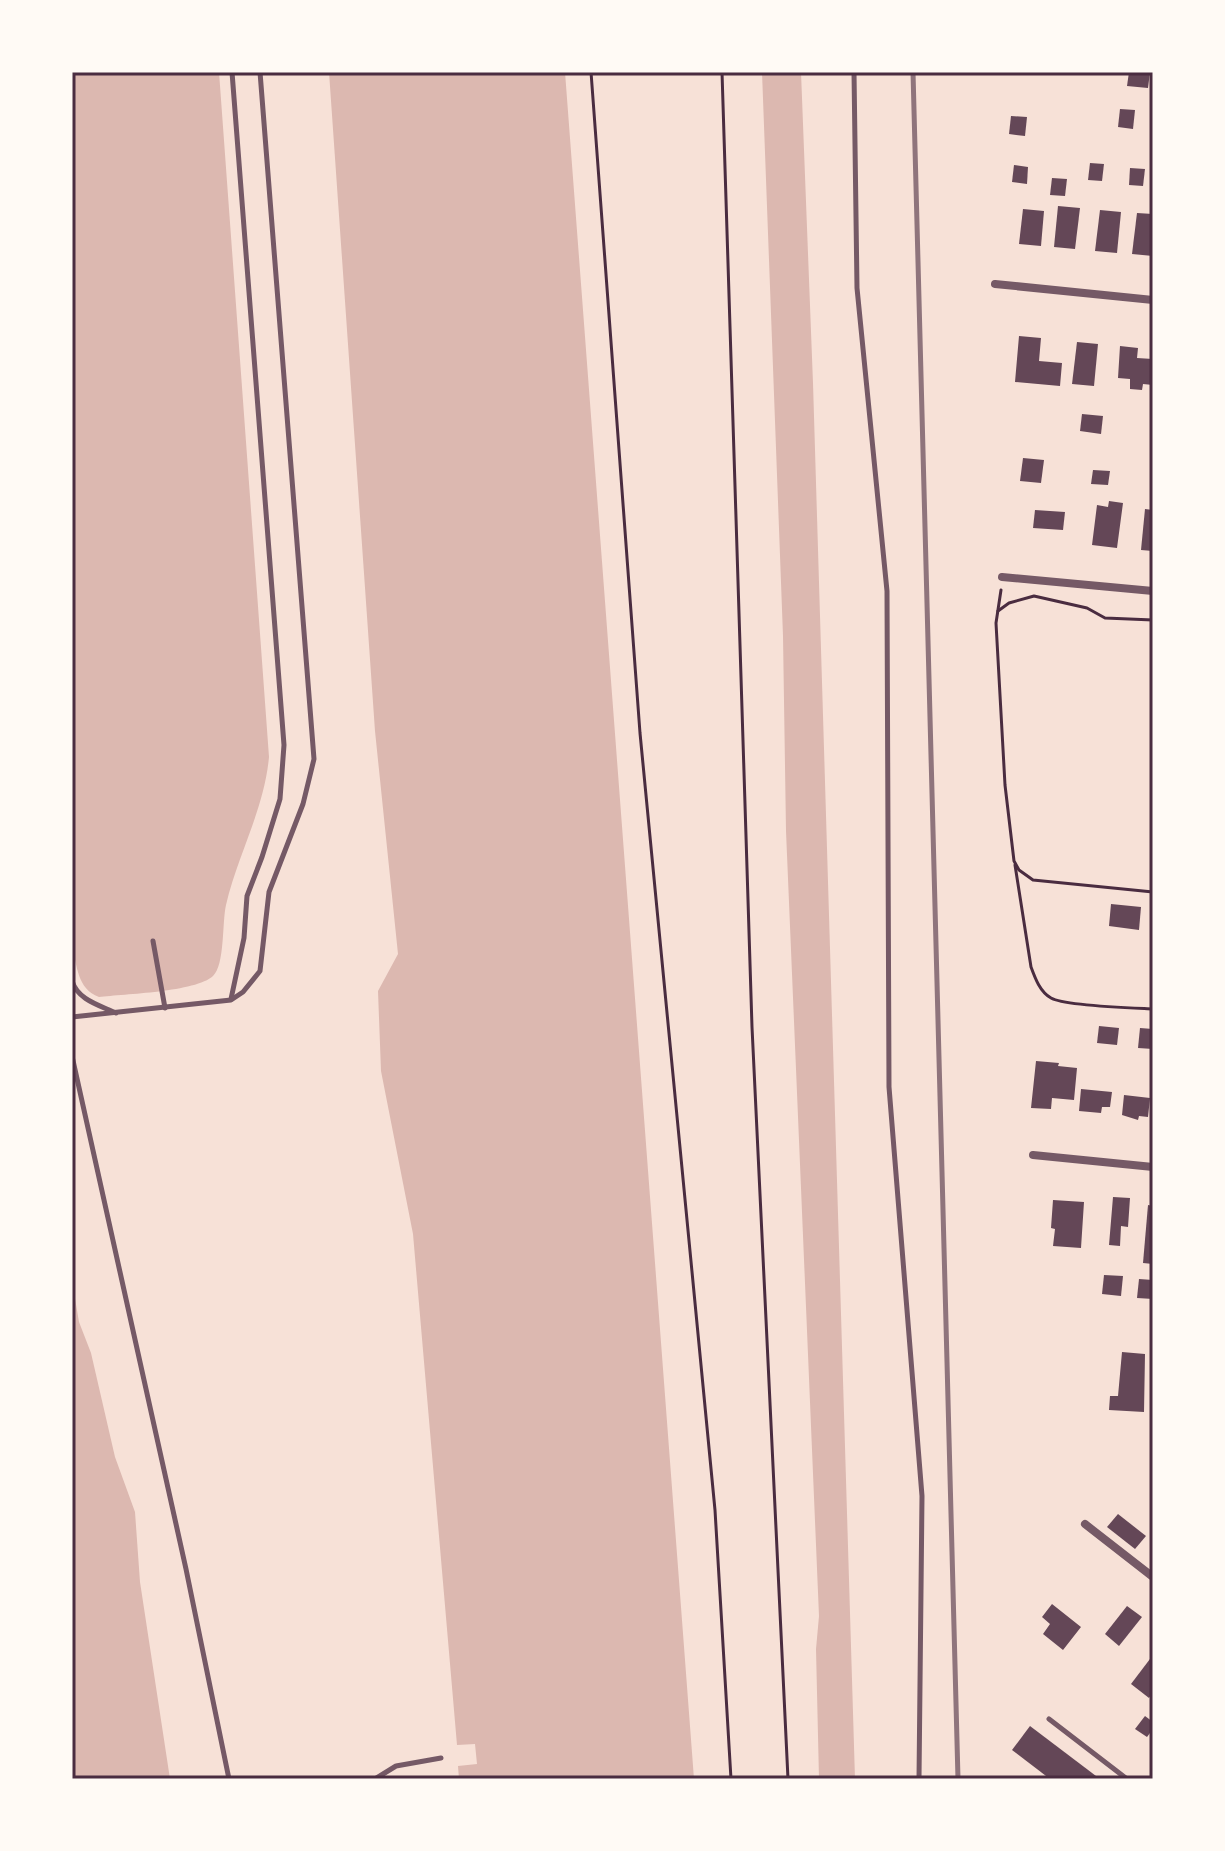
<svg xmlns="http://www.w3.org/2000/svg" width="1225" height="1851" font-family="'Fira Sans',sans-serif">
	<rect width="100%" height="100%" fill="#f7e1d7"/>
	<!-- water -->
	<g fill="#dcb8b0">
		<path d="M72,72H219L269,757C264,810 238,854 226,905C222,922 225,965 213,976C196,992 124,994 99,997C77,989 77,965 72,945Z"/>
		<path d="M329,72H565L694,1779H459L458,1766L477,1764L475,1744L457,1745L413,1234L381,1071L378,991L398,954L375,731Z"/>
		<path d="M762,72H801L813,383L855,1779H819L816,1649L819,1616L786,831L783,636Z"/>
		<path d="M72,1281L79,1322L91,1353L115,1457L135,1512L140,1582L170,1779H72Z"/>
	</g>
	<!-- building -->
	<g fill="#644757">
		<path d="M1129,72H1150L1148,88L1127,86Z"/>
		<path d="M1120,109L1135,110L1133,129L1118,127Z"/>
		<path d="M1011,116L1027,117L1025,136L1009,134Z"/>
		<path d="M1090,163L1104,164L1102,181L1088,180Z"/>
		<path d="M1014,165L1028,167L1027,184L1012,182Z"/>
		<path d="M1130,168L1145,169L1143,186L1129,185Z"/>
		<path d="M1052,178L1067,179L1065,196L1050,195Z"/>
		<path d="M1058,206L1080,208L1075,249L1054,247Z"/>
		<path d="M1023,209L1044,211L1041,246L1019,244Z"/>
		<path d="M1100,210L1121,212L1117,253L1095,251Z"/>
		<path d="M1137,213L1153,214V256L1132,254Z"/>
		<path d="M1019,336L1041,338L1039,361L1062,363L1060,386L1015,382Z"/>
		<path d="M1077,342L1098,344L1094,386L1072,384Z"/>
		<path d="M1120,346L1138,348L1137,358L1153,359V385L1143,384L1142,390L1130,389V379L1118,378Z"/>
		<path d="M1082,414L1103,416L1101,434L1080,431Z"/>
		<path d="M1023,458L1044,460L1041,483L1020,481Z"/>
		<path d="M1093,470L1110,471L1108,485L1091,484Z"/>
		<path d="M1109,501L1123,503L1117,548L1092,545L1097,505L1108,507Z"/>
		<path d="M1145,509L1153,510V551L1141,550Z"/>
		<path d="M1035,510L1065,512L1063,530L1033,528Z"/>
		<path d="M1111,904L1141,907L1139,930L1109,926Z"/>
		<path d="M1099,1026L1119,1028L1117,1045L1097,1043Z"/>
		<path d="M1140,1028L1153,1029V1049L1138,1048Z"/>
		<path d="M1036,1061L1059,1063L1058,1066L1077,1068L1074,1100L1052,1098L1051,1109L1031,1108Z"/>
		<path d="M1081,1089L1112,1092L1110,1107H1102L1101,1113L1079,1111Z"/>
		<path d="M1124,1095L1150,1098L1148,1117L1139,1116L1138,1120L1122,1115Z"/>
		<path d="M1113,1197L1130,1198L1128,1227L1121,1226L1120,1246L1109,1245Z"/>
		<path d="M1053,1200L1084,1202L1081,1248L1053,1246L1055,1229L1051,1228Z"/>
		<path d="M1148,1205L1153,1206V1264L1143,1263Z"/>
		<path d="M1104,1275L1123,1276L1121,1296L1102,1294Z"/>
		<path d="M1139,1279L1153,1280V1299L1137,1298Z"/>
		<path d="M1122,1352L1145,1354L1144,1412L1109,1410L1110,1396H1118Z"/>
		<path d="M1118,1514L1146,1536L1135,1549L1107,1527Z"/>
		<path d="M1052,1604L1081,1627L1063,1650L1043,1634L1050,1624L1042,1617Z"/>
		<path d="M1127,1606L1142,1617L1119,1646L1105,1634Z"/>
		<path d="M1153,1655V1692L1149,1698L1131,1684Z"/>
		<path d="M1145,1716L1153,1722V1729L1147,1737L1135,1729Z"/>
		<path d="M1030,1726L1100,1779H1050L1012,1750Z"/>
	</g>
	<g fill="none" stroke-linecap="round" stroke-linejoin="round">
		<!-- path -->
		<g stroke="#4a2c40" stroke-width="3">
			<path d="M591,72L640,733L715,1510L731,1779"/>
			<path d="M722,72L752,1027L788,1779"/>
			<path d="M1001,590L996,623L1005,785L1014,861L1019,870L1033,880L1153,892"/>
			<path d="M998,611L1009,603L1034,596L1087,608L1105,618L1153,620"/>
			<path d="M1015,865L1031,967C1035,978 1040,992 1051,998C1065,1006 1133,1008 1153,1009"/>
		</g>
		<!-- service -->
		<g stroke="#755966" stroke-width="5">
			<path d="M854,72L857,288L887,591L889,1087L922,1496L919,1779"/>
			<path d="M153,941L165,1008"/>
			<path d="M72,981C78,1000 99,1005 116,1013"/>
			<path d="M231,999L244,938L247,896L262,857L280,799L284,745L232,72"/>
			<path d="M72,1017L231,1000L243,992L260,971L269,892L303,804L314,759L260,72"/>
			<path d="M72,1056L186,1569L229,1779"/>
			<path d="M1049,1719L1127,1779"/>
			<path d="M375,1779L396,1766L441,1758"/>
		</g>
		<!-- minor -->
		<g stroke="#755966" stroke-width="8">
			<path d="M995,284L1153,300"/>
			<path d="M1002,577L1153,591"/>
			<path d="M1033,1155L1153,1167"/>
			<path d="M1085,1524L1153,1577"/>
		</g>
		<!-- rail -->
		<path stroke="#8f747c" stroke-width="5" d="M913,72L958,1779"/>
	</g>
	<!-- border -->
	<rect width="1225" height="1851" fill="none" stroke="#fffaf5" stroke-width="148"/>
	<rect x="74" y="74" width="1077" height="1703" fill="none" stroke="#4a2c40" stroke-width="3"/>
</svg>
